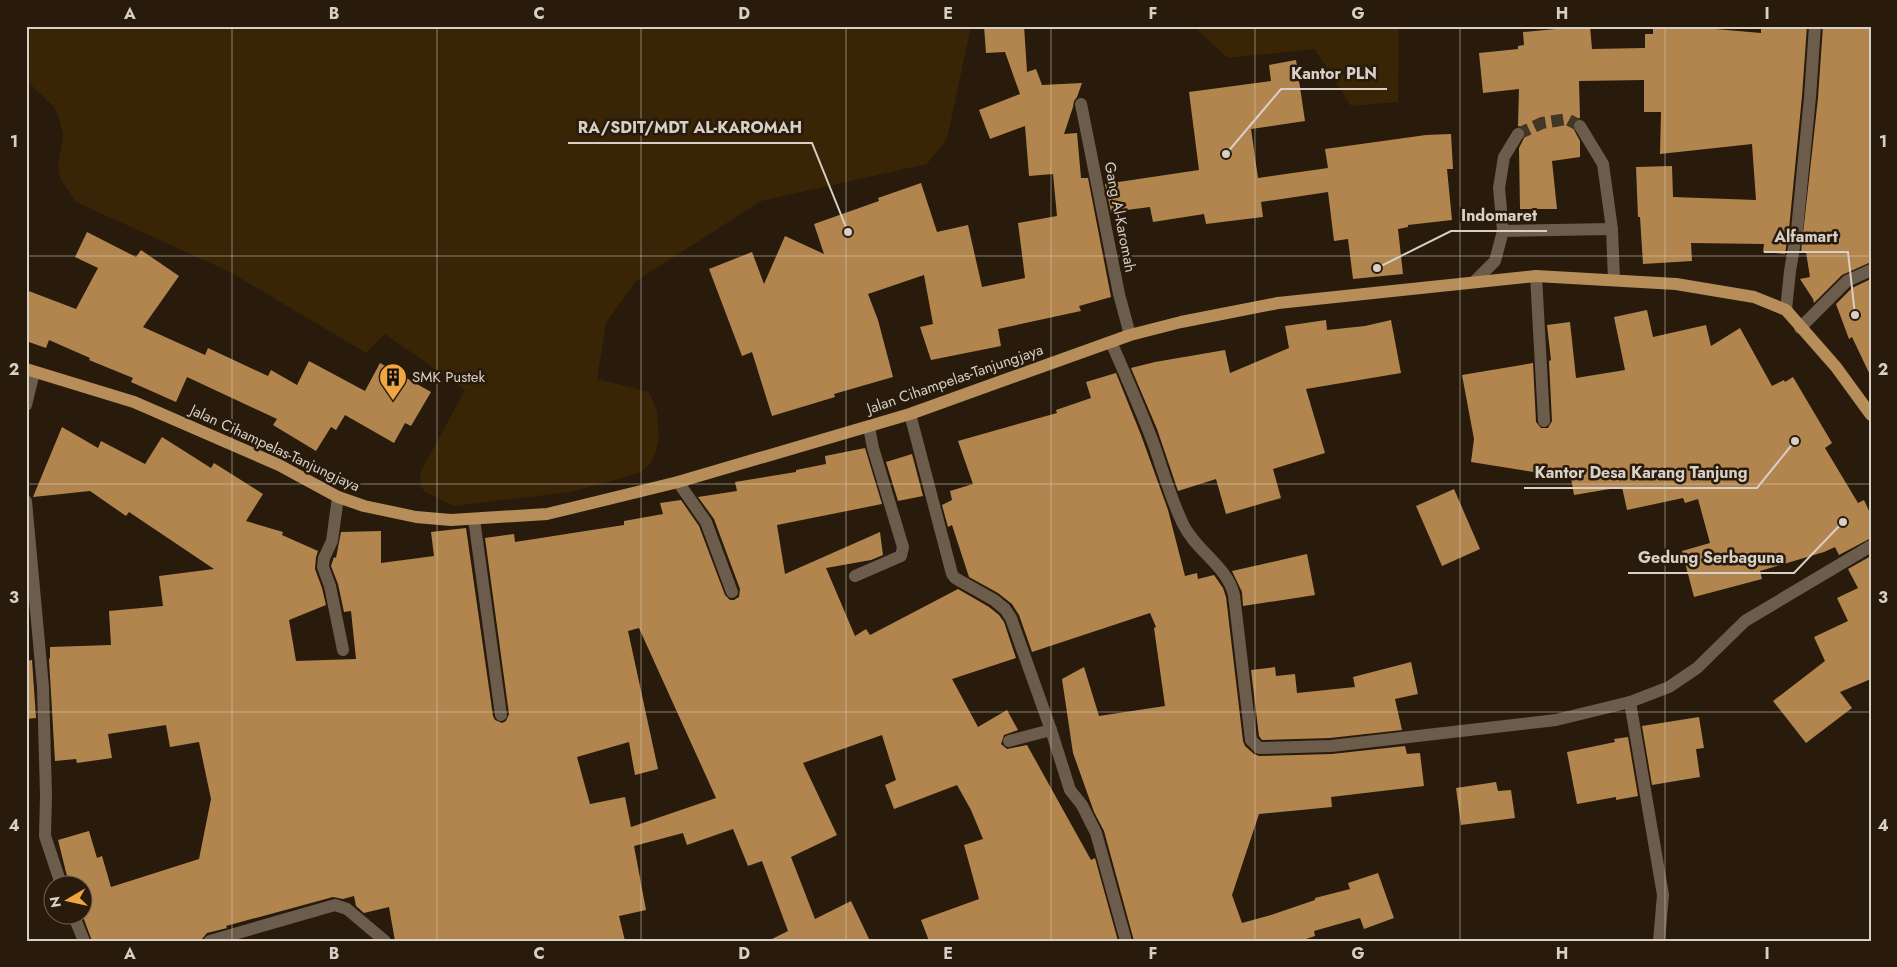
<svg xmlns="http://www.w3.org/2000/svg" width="1897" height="967" font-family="Jost,sans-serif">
	<rect width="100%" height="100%" fill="#281b0b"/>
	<!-- green -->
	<g fill="#392406">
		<path d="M26,26H971L947,139L927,164L761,201L635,282L606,323L597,379L649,392L657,411L659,439L656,452L650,464L639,473L571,492L454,506L425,492L421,487L420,473L465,390L385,334L366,353L230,272L76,202L60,178L58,165L63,136L60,121L54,107L26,80Z"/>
		<path d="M1193,26H1399L1398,102L1351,106L1315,49L1228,58Z"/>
	</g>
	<!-- building -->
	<g fill="#b3854e" fill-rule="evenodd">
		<path d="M984,26H1024L1027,72L1036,69L1042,85L1082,83L1077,97L1074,101L1073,107L1064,134L1077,133L1081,178H1088L1111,297L1079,306L1081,311L998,329L1001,346L931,360L920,327L933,324L924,275L868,294L878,320L893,377L834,394L835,397L772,416L752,352L742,356L709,269L752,252L764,284L785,236L824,254L814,224L879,201L878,198L921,183L937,232L968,225L982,287L1025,278L1018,223L1057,216L1053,174L1029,176L1025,126L990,139L979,110L1020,94L1005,52L986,53Z"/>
		<path d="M1588,26H1590L1592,49L1645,48V34H1653V26H1681L1761,33V26H1807L1802,96L1789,229L1785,254L1763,252L1764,244L1691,243L1692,261L1643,264L1640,217H1638L1636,167L1672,166L1673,197L1756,200L1752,144L1660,154L1661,112H1644V80L1579,81L1580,118L1575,119L1572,126L1580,141V157L1552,161L1557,209H1520L1519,148L1526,134L1523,127L1518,126L1519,89L1483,93L1479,53L1518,49V46L1524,45L1523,32Z"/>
		<path d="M1823,26H1871V262L1842,275L1814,303L1813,299L1800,279L1810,277L1806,252H1801L1818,98Z"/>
		<path d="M1296,60L1305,121L1251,129L1258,178L1328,168L1325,149L1426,135L1451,134L1453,169H1447L1452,220L1408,225V227L1398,229L1403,274L1353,279L1348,239L1334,241L1328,192L1261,202L1263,217L1206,224L1204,214L1153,222L1150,207L1111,212L1105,184L1199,170L1189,92L1271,81L1269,65Z"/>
		<path d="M87,232L136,257L141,250L179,276L143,327L205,355L208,348L268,376L271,370L297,385L309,361L365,391L380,363L431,392L411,426L405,423L394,443L345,415L336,430L331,427L316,451L273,425L277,419L187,377L176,402L131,382L133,378L89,360L90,358L49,340L46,348L26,341V290L76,309L98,268L75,257Z"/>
		<path d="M1871,279V377L1852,337L1849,339L1836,304L1852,288Z"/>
		<path d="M1647,310L1653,337L1706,325L1711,346L1740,328L1772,386L1784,380L1785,382L1793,377L1832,443L1825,448L1858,503L1864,500L1871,515V538L1839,555L1835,547L1824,552L1760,571L1762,579L1694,597L1682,551L1710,543L1698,499L1685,503L1683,498L1627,510L1622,487L1574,495L1571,478L1471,462L1474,439L1462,375L1533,363L1536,422L1541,428H1548L1552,421L1549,361L1551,360L1547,325L1570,322L1576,378L1625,370L1614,317Z"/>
		<path d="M1326,320L1327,330L1365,326L1391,320L1401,373L1306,389L1325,453L1273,469L1281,498L1226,514L1216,479L1178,491L1157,429L1131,368L1155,362L1225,350L1230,373L1289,348L1285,326Z"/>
		<path d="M1116,373L1141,435L1168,510L1185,576L1197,573L1198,579L1214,575L1223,588L1226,597L1243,741L1245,746L1254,754L1259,756L1332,754L1405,746L1407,754L1420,753L1424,786L1331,797L1332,807L1259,814L1232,895L1242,923L1271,915L1315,900V898L1350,889L1348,883L1378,873L1394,918L1364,929L1360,918L1314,931L1315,936L1300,941H1134L1104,831L1094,812L1073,753L1062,679L1084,667L1099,716L1165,706L1154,628L1156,627L1150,613L1032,652L1019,615L1012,604L998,593L969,577L952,525L948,527L942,505L952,500L950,491L973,484L958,441L1057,413L1056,410L1091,398L1086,382Z"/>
		<path d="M62,427L98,448L101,441L145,464L162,437L211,468L214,463L263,494L246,521L283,532L282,535L318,551L316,557L315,569L322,588L326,605L289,620L296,661L356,659L351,611L344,612L338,584L331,566L334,557L336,558L341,532L381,531V563L434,556L431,532L466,528L493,716L495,720L502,723L506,721L509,714L485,538L514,534L515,542L624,525V521L663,514L660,503L681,500L699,526L725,595L730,600H734L739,597L740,589L714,519L698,497L737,491L735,482L796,472V470L826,464L825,456L865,448L882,504L777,525L785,574L880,532L883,555L871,560L826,568L855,636L866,629L870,635L958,589L989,607L999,615L1004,622L1016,658L952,679L978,727L1007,710L1018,730L1004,735L1001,744L1007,749L1027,745L1091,860L1095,858L1118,941H929L921,920L979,899L964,845L983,839L971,810L957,785L894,809L885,785L896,780L882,735L803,763L837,835L791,857L815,919L851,901L870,941H768L788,931L762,861L748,866L733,829L687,845L683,833L634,846L646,910L619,916L625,941H395L389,907L364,913L356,906L354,896L343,899L333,897L226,926L227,928L207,933L202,939L196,941H92L82,914V884H69L58,840L89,831L97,858L102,856L111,887L199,859L211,799L199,742L170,747L166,725L108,734L112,758L77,763L76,759L55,761L49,659L50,658V647L111,645L109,611L163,606L159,576L214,569L129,512L126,516L90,491L33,497ZM639,628L716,798L631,827L625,797L590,804L577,757L629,742L635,775L658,769L628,631Z"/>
		<path d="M912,454L923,496L898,501L886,462Z"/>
		<path d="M1454,489L1480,549L1442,566L1416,506Z"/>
		<path d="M1307,554L1315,595L1243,606L1242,592L1232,571Z"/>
		<path d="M1871,556V679L1840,692L1852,708L1806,743L1773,701L1825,661L1814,637L1848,621L1837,598L1858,588L1848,569Z"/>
		<path d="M32,660L36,718L26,719V661Z"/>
		<path d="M1411,662L1418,694L1395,699L1402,730L1330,738L1262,740L1259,736L1251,670L1275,667L1276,676L1295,674L1297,693L1355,687L1353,677Z"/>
		<path d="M1699,717L1704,748L1696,749L1700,777L1652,785L1642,726Z"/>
		<path d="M1628,737L1638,796L1616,800V797L1577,804L1567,752L1615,742L1614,739Z"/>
		<path d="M1496,782L1498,791L1511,790L1515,818L1461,825L1456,788Z"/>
	</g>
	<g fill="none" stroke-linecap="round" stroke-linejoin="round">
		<!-- minor-tunnel -->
		<path stroke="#423627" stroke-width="12" stroke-dasharray="12 6" stroke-linecap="butt" d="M1518,134L1542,123L1567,119L1580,126"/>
		<!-- minor -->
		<g stroke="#6b5c4b" stroke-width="12">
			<path d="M1081,104L1119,294L1130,335"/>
			<path d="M1580,126L1603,164L1612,229L1614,280"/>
			<path d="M1503,231L1612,229"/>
			<path d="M1536,276L1544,421"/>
			<path d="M1474,282L1495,261L1503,231L1499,188L1504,157L1518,134"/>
			<path d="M1786,310L1790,271L1797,230L1810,97L1815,26"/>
			<path d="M1800,328L1847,281L1871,270"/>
			<path d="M1111,342C1126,376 1141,410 1154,445C1163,471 1171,499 1183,524C1196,551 1227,566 1234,595L1251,740L1259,748L1331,746L1556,720L1630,702L1669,687L1697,668L1745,621L1871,546"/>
			<path d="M26,405L34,372"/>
			<path d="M910,414L952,574L955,578L994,600L1005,609L1011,618L1051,730L1070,790L1082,805L1096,833L1126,941"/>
			<path d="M678,482L706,522L732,592"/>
			<path d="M338,497L332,541L324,558L323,567L330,586L343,650"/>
			<path d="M26,501L43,687L46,795L45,836L61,884"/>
			<path d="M474,519L501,715"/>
			<path d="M855,576L901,556L903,547L873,448L869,427"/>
			<path d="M1630,702L1663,895L1659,941"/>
			<path d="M1009,741L1051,730"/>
			<path d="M73,914L84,941"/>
			<path d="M210,941L335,905L347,909L385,941"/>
		</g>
		<!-- major -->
		<path stroke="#b78d59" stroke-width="12" d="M26,369L134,402L279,465L338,497L364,506L416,517L451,520L547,514L678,482L910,414L1130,335L1181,322L1278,303L1536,276L1676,284L1754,297L1786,310L1836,367L1871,415"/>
	</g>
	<!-- grid -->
	<path fill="none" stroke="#d8cfc6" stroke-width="1" stroke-opacity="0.55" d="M232,26V941M437,26V941M641,26V941M846,26V941M1051,26V941M1255,26V941M1460,26V941M1665,26V941M26,256H1871M26,484H1871M26,712H1871"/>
	<!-- icons -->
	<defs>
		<g id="building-pin" transform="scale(1.4375)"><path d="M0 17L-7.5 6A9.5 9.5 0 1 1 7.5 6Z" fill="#f1a640" stroke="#281b0b"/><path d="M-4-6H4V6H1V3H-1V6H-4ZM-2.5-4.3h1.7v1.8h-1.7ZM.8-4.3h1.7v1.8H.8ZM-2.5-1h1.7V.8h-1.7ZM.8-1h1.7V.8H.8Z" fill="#111"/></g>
	</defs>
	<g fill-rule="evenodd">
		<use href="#building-pin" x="393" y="377"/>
	</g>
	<g text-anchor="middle" stroke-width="5" stroke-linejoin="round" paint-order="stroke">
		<!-- street labels -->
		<g font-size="15" fill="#d8cfc6" stroke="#281b0b">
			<text transform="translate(1120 217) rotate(79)" y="5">Gang Al-Karomah</text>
			<text transform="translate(955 379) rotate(-19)" y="5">Jalan Cihampelas-Tanjungjaya</text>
			<text transform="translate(275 448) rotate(25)" y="5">Jalan Cihampelas-Tanjungjaya</text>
		</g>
		<!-- poi labels -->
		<g font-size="15" fill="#d8cfc6" stroke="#281b0b" text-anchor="start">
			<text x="412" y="382">SMK Pustek</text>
		</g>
	</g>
	<!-- callouts -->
	<path fill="none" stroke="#d8cfc6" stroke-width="2" d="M1226 154L1281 89H1387M848 232L812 143H568M1377 268L1451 231H1547M1855 315L1848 252H1764M1795 441L1757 488H1524M1843 522L1794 573H1628"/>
	<g fill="#d8cfc6" stroke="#281b0b" stroke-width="2">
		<circle cx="1226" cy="154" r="5"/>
		<circle cx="848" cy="232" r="5"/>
		<circle cx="1377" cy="268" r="5"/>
		<circle cx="1855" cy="315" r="5"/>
		<circle cx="1795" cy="441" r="5"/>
		<circle cx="1843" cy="522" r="5"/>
	</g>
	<g font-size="16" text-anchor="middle" font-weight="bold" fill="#d8cfc6" stroke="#281b0b" stroke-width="5" stroke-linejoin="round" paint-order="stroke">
		<text x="1334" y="79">Kantor PLN</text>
		<text x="690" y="133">RA/SDIT/MDT AL-KAROMAH</text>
		<text x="1499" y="221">Indomaret</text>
		<text x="1806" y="242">Alfamart</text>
		<text x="1641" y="478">Kantor Desa Karang Tanjung</text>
		<text x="1711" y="563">Gedung Serbaguna</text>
	</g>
	<!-- border -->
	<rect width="1897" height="967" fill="none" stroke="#281b0b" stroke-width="55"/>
	<!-- north arrow -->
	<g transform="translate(68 900) rotate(261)"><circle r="24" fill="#281b0b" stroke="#6e6356"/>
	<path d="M0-4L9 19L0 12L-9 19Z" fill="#f1a640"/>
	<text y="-8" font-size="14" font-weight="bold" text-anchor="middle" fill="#d8cfc6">N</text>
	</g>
	<rect x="28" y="28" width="1842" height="912" fill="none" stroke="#d8cfc6" stroke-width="2"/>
	<g font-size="16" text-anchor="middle" font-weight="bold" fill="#d8cfc6">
		<text x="130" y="19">A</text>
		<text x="334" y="19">B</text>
		<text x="539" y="19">C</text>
		<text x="744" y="19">D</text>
		<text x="948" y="19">E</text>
		<text x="1153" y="19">F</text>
		<text x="1358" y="19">G</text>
		<text x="1562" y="19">H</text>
		<text x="1767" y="19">I</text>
		<text x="14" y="147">1</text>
		<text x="1883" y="147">1</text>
		<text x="14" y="375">2</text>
		<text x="1883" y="375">2</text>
		<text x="14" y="603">3</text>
		<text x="1883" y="603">3</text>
		<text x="14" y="831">4</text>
		<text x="1883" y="831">4</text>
		<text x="130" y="959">A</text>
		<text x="334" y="959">B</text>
		<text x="539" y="959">C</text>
		<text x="744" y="959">D</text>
		<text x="948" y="959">E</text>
		<text x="1153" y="959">F</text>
		<text x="1358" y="959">G</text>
		<text x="1562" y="959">H</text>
		<text x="1767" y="959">I</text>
	</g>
</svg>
